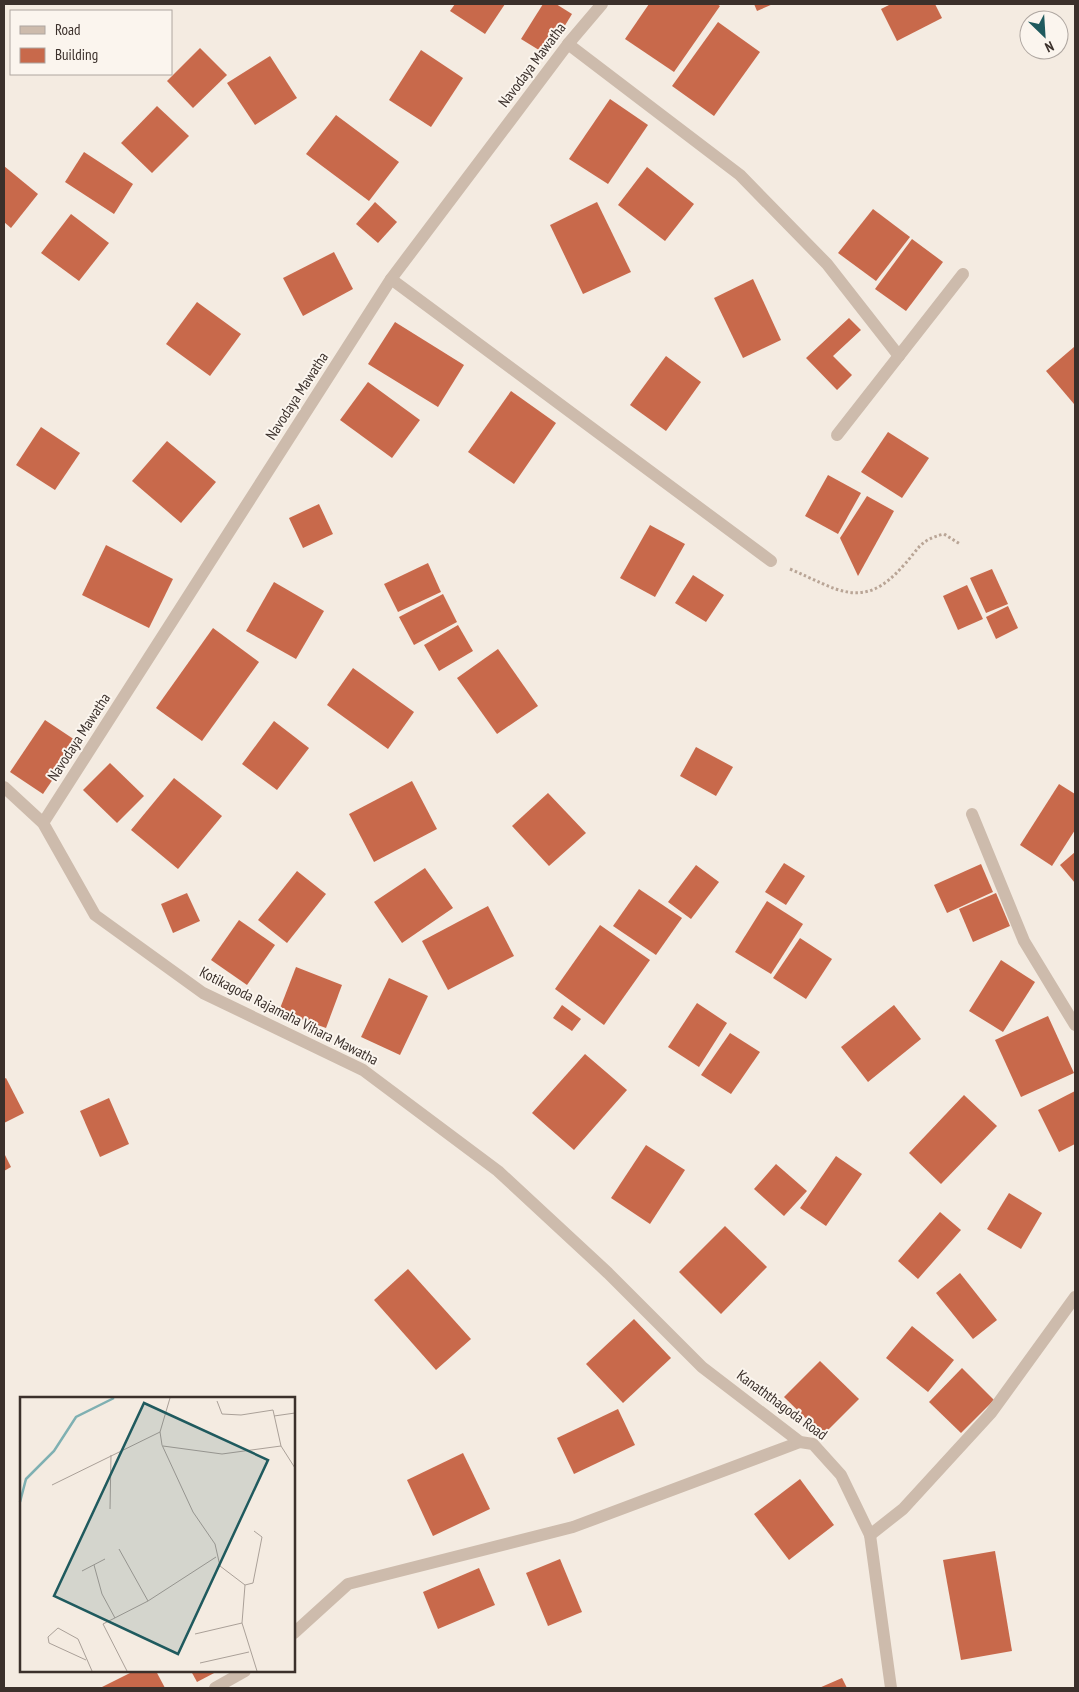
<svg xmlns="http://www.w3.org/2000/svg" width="1079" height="1692" font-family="'PT Sans Narrow',sans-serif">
	<rect width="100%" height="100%" fill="#f4ebe1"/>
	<!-- building -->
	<g fill="#c8694b">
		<path d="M455,4H505L485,34L450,11Z"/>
		<path d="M543,4H556L572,14L547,55L521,39Z"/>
		<path d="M649,4H717L720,6L674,72L625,39Z"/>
		<path d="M754,4H773L757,11Z"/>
		<path d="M891,4H935L942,18L897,41L881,9Z"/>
		<path d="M718,22L760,52L714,116L672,86Z"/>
		<path d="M200,48L227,75L193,108L167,81Z"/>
		<path d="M421,50L463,78L431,127L389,100Z"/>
		<path d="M270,56L297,98L255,125L227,83Z"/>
		<path d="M610,99L648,125L608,184L569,159Z"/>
		<path d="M157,106L189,136L152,173L121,143Z"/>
		<path d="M336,115L399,162L369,201L306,154Z"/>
		<path d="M84,152L133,184L114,214L65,182Z"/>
		<path d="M4,166L38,194L11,228L4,222Z"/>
		<path d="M647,167L694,204L665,241L618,205Z"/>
		<path d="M375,202L397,222L378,243L356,224Z"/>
		<path d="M597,202L631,272L583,294L550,225Z"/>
		<path d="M873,209L910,237L876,281L838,253Z"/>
		<path d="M71,214L109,243L79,281L41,253Z"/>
		<path d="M912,239L943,262L906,311L875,289Z"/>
		<path d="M334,252L353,289L303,316L283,278Z"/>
		<path d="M753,279L781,340L743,358L714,298Z"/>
		<path d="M197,302L241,334L210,376L166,344Z"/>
		<path d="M849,318L861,330L833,356L852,375L837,390L806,358Z"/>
		<path d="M395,322L464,365L438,407L368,364Z"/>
		<path d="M1074,347L1075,349L1074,404L1046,371Z"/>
		<path d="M666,356L701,382L666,431L630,405Z"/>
		<path d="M368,382L420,420L392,458L340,420Z"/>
		<path d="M511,391L556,423L514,484L468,452Z"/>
		<path d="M41,427L80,453L55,490L16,465Z"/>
		<path d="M888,432L929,458L902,498L861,472Z"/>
		<path d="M167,441L216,482L181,523L132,481Z"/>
		<path d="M828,475L861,493L838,534L805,516Z"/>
		<path d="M867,496L894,511L858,576L840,538Z"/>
		<path d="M319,504L333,534L303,548L289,518Z"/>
		<path d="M650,525L685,544L655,597L620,578Z"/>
		<path d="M106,545L173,579L149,628L82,595Z"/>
		<path d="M428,563L441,592L398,612L384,584Z"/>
		<path d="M992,569L1008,604L986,613L970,578Z"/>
		<path d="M693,575L724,595L706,622L675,603Z"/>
		<path d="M274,582L324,611L296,659L246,631Z"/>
		<path d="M967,585L983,619L958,630L943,596Z"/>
		<path d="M443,594L457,622L414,645L399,617Z"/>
		<path d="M1008,606L1018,628L996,639L986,617Z"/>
		<path d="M458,625L473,651L439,671L424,645Z"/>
		<path d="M213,628L259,662L202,741L156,708Z"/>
		<path d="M498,649L538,706L497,734L457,678Z"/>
		<path d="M353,668L414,712L388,749L327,705Z"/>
		<path d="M45,720L78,742L43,794L10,772Z"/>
		<path d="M274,721L309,748L277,790L242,764Z"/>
		<path d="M696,747L733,767L716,796L680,776Z"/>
		<path d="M110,763L144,796L117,823L83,790Z"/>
		<path d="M174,778L222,816L178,869L131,830Z"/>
		<path d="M412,781L437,829L374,862L349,814Z"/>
		<path d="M1059,784L1075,794V830L1052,866L1020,845Z"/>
		<path d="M548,793L586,833L549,866L512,826Z"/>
		<path d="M1075,852V883L1060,865Z"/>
		<path d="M784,863L805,876L786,905L765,892Z"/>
		<path d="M981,864L993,892L947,913L934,885Z"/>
		<path d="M696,865L719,882L691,919L668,902Z"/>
		<path d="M425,868L453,908L402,943L374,902Z"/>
		<path d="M297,871L326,894L287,943L258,920Z"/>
		<path d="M639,889L682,918L656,955L613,926Z"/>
		<path d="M187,893L200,921L173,933L161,904Z"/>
		<path d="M996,893L1010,926L973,942L959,909Z"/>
		<path d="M767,901L803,924L771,974L735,952Z"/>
		<path d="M488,906L514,956L448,990L422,941Z"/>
		<path d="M239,920L275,945L247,985L211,960Z"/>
		<path d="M600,925L650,960L604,1025L555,989Z"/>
		<path d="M800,938L832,959L806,999L773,978Z"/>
		<path d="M1001,960L1035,982L1003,1032L969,1011Z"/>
		<path d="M296,967L342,985L326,1028L279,1011Z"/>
		<path d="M389,978L428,996L400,1055L361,1037Z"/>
		<path d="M697,1003L727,1023L699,1067L668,1047Z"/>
		<path d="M562,1005L581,1019L572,1031L553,1018Z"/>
		<path d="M894,1005L921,1039L868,1082L841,1047Z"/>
		<path d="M1048,1016L1074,1073L1021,1097L995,1040Z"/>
		<path d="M730,1033L760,1052L731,1094L701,1075Z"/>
		<path d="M585,1054L627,1090L574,1150L532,1113Z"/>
		<path d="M6,1078L24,1113L4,1123V1079Z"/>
		<path d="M1075,1091V1144L1059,1152L1038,1110Z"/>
		<path d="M964,1095L997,1126L941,1184L909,1153Z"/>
		<path d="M109,1098L129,1144L100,1157L80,1111Z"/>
		<path d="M646,1145L685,1170L650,1224L611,1198Z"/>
		<path d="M4,1153L11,1167L4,1171Z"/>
		<path d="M836,1156L862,1174L826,1226L800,1208Z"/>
		<path d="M776,1164L807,1191L784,1216L754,1189Z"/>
		<path d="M1009,1193L1042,1213L1021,1249L987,1229Z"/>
		<path d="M940,1212L961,1230L918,1279L898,1261Z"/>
		<path d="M725,1226L767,1267L721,1314L679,1272Z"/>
		<path d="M408,1269L471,1339L436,1370L374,1300Z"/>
		<path d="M960,1273L997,1320L973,1339L936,1293Z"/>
		<path d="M634,1319L671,1358L623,1403L586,1364Z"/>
		<path d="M912,1326L954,1360L928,1392L886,1358Z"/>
		<path d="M820,1361L859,1399L823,1435L784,1397Z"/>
		<path d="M962,1368L994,1400L961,1433L929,1402Z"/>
		<path d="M618,1409L635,1445L574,1474L557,1438Z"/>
		<path d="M463,1453L490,1509L433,1536L407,1480Z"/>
		<path d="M800,1479L834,1525L789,1560L754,1514Z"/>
		<path d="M995,1551L1012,1651L961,1660L943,1560Z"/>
		<path d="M560,1559L582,1612L548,1626L526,1573Z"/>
		<path d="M479,1568L495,1605L438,1629L423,1592Z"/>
		<path d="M134,1671H156L165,1688H100Z"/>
		<path d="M191,1671H218L197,1682Z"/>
		<path d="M842,1678L847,1688H819Z"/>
	</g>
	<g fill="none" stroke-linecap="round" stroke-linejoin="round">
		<!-- path -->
		<path stroke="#b9a596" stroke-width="3" stroke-dasharray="2.5 2.5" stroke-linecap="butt" d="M790,569C837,589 863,612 903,566C919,549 919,540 944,534L960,544"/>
		<!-- minor -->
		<g stroke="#cdbbac" stroke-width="12">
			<path d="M568,44L740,175L827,264L899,356"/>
			<path d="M391,279L771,561"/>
			<path d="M837,435L963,274"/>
			<path d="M972,814L1024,941L1075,1025"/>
			<path d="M43,823L391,279L568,44L602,4"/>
			<path d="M870,1535L903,1509L991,1413L1075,1297"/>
			<path d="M294,1633L348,1584L573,1527L800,1442"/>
			<path d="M215,1688L245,1671"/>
		</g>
		<!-- tertiary -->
		<path stroke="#cdbbac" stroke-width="12" d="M4,787L43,823L95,915L203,993L363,1070L498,1171L608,1273L702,1367L800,1442L813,1444L841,1475L870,1535L891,1688"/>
	</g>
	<g text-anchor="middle" stroke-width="4" stroke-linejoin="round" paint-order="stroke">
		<!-- street labels -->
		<g font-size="15" fill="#3b302b" stroke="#fbf5ee">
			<text transform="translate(532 65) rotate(-53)" y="5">Navodaya Mawatha</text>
			<text transform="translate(297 396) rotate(-57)" y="5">Navodaya Mawatha</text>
			<text transform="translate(79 737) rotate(-57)" y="5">Navodaya Mawatha</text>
			<text transform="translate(289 1016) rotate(27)" y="5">Kotikagoda Rajamaha Vihara Mawatha</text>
			<text transform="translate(782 1405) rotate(36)" y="5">Kanaththagoda Road</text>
		</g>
	</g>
	<!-- overview -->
	<g transform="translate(20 1397)">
		<rect width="275" height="275" fill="#f4ebe1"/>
		<path fill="none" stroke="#7fb0b2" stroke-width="2.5" d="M0,105L6,82L34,54L56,20L94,1"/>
		<path fill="none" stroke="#aaa098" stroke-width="1" d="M150,1L140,35L142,48L173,115L195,147L200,169L225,188L222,226L237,274M197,4L202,17L221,18L253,13L261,49M254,19L275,16M143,49L202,57L261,49L275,71M32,88L140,35M90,112L91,58M99,152L128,204M74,168L82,197L95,221M62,174L85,162M225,188L233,186L242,140L234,134M175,237L222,226M66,263L29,246L28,240L38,231L58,242L72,274M180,266L229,255M107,274L83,227L128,204L196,160"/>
		<path fill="#1f5a5e" fill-opacity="0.15" stroke="#1f5a5e" stroke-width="2.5" d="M124,6L248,63L158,257L34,199Z"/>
		<rect width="275" height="275" fill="none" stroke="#3b302b" stroke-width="2.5"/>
	</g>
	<!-- border -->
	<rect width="1079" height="1692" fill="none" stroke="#3b302b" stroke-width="10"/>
	<!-- legend -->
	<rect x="10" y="10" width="162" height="65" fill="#fbf5ee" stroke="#aea6a0"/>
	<rect x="20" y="26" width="25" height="8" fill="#cdbbac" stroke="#aea6a0"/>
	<text x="55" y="35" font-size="15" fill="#3b302b">Road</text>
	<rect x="20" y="48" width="25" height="15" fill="#c8694b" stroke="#aea6a0"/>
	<text x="55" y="60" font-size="15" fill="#3b302b">Building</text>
	<!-- north arrow -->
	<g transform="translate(1044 35) rotate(155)"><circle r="24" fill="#fbf5ee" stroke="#aea6a0"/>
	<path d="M0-4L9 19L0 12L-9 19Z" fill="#1f5a5e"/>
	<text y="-8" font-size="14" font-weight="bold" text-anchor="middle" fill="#3b302b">N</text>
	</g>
</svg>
